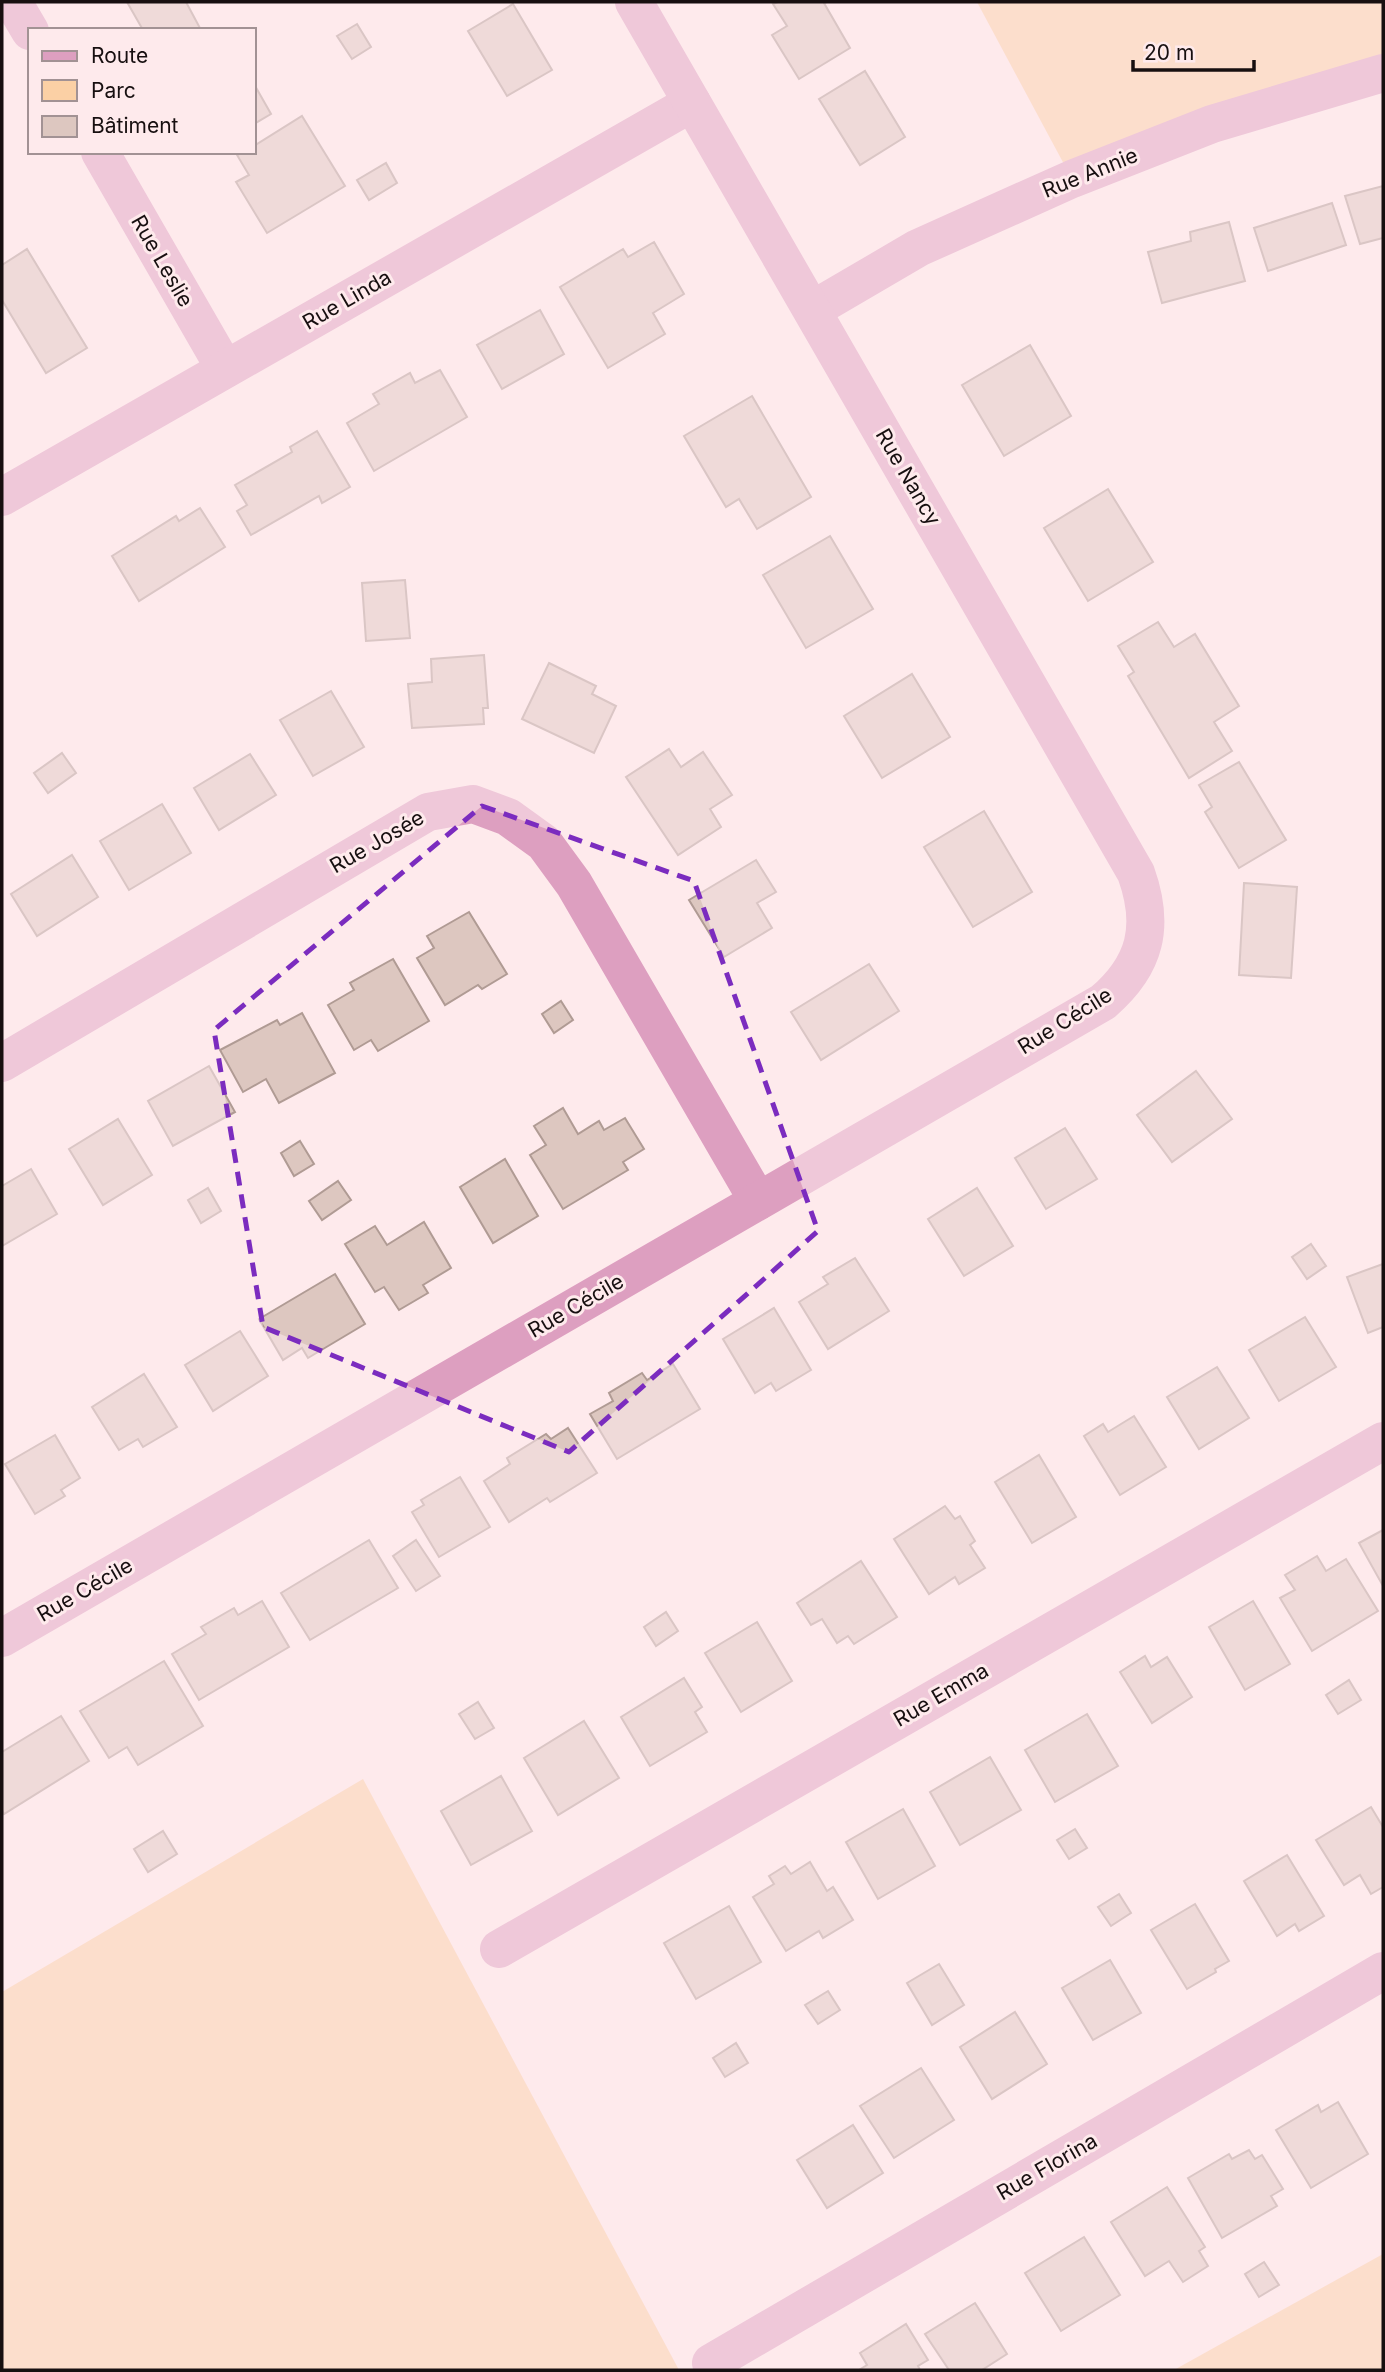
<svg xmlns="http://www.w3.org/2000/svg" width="1385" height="2372" font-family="Inter,sans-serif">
	<rect width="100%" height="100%" fill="#feeaec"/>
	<!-- green -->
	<g fill="#fbd0a5">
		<path d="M977,2H1383V73L1072,179Z"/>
		<path d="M363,1779L679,2370H2V1992Z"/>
		<path d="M1383,2254V2370H1174Z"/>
	</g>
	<!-- building -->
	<g fill="#ddc7c0" stroke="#b09b94" stroke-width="2">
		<path d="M127,2H186L201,30H143Z"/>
		<path d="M778,2H827L824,3L850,48L799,79L772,35L787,26L773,4Z"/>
		<path d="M513,4L552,70L507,96L468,31Z"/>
		<path d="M357,24L371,47L352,59L337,36Z"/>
		<path d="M865,71L905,137L860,165L819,99Z"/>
		<path d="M254,84L271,114L254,124Z"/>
		<path d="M302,116L345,186L267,233L236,182L249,175L237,155L243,152H254V146Z"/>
		<path d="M386,163L397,183L369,200L357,180Z"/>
		<path d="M1383,186V238L1360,244L1345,196Z"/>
		<path d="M1332,203L1346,245L1268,271L1254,228Z"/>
		<path d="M1229,222L1245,281L1162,303L1148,252L1191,241L1190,232Z"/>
		<path d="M654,242L684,294L653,313L665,334L608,368L560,287L623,249L628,257Z"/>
		<path d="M27,249L87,348L46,373L2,300V265Z"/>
		<path d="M540,310L564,354L502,389L477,345Z"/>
		<path d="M1030,345L1071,416L1004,456L962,385Z"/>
		<path d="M440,370L467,417L374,471L347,423L379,404L373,394L410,373L415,383Z"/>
		<path d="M752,396L811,497L757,529L739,499L726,507L684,436Z"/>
		<path d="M317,431L350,487L322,503L319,496L251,535L237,511L247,505L235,485L292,452L290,447Z"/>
		<path d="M1108,489L1153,562L1088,601L1044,528Z"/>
		<path d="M200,508L225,547L139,601L112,556L176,516L179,521Z"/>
		<path d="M830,536L873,609L806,648L763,575Z"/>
		<path d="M405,580L410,638L366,641L362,583Z"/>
		<path d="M1158,622L1174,647L1195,634L1239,706L1214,722L1232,751L1189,778L1128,676L1134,672L1118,646Z"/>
		<path d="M484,655L488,708H483L484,724L412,728L408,684L432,682L431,659Z"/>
		<path d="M549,663L596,686L592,694L616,706L594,753L522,719Z"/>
		<path d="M912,674L950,737L882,778L844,716Z"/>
		<path d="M331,691L364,747L313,776L280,720Z"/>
		<path d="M669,749L681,767L703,752L732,795L710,809L721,827L678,855L626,777Z"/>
		<path d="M62,753L76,773L48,793L34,773Z"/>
		<path d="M250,754L276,795L219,830L194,788Z"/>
		<path d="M1239,762L1286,840L1239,868L1205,812L1212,807L1199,785Z"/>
		<path d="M162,804L191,853L129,890L100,841Z"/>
		<path d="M984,811L1032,892L973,927L924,847Z"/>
		<path d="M72,855L98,897L37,936L11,894Z"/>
		<path d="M756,860L776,892L757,903L772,928L724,957L689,900Z"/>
		<path d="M1244,883L1297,887L1291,978L1239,975Z"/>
		<path d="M469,912L507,974L482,989L478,985L445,1005L417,958L434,948L427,936Z"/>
		<path d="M393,959L429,1021L378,1051L371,1040L354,1050L328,1005L354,990L350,983Z"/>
		<path d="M869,964L899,1011L821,1060L791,1012Z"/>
		<path d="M561,1001L573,1020L554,1033L542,1014Z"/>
		<path d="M302,1013L335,1073L279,1103L266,1079L243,1092L220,1050L277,1020L280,1025Z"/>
		<path d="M209,1066L235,1112L173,1146L148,1101Z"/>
		<path d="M1196,1071L1232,1119L1172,1162L1137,1115Z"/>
		<path d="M563,1108L578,1134L599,1121L604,1130L625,1118L644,1149L623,1162L628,1170L563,1209L530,1155L546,1145L534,1126Z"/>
		<path d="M118,1119L152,1175L103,1205L69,1149Z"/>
		<path d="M1065,1128L1097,1179L1046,1209L1015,1158Z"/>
		<path d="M300,1141L314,1164L294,1176L281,1153Z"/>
		<path d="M505,1159L538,1216L493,1243L460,1187Z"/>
		<path d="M31,1169L57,1214L2,1246V1186Z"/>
		<path d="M338,1181L351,1200L322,1220L309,1201Z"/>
		<path d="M208,1188L221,1211L201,1223L188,1200Z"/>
		<path d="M977,1188L1013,1246L964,1276L928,1219Z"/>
		<path d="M424,1222L451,1268L423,1285L428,1293L399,1310L384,1287L375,1292L345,1244L375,1226L387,1245Z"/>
		<path d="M1311,1244L1326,1266L1307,1279L1292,1257Z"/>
		<path d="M855,1258L889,1311L828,1349L799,1302L828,1284L823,1277Z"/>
		<path d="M1383,1264V1327L1368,1333L1347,1277Z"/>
		<path d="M335,1274L365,1324L308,1358L302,1348L283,1360L259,1319Z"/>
		<path d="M774,1308L811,1370L776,1391L771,1383L755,1393L723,1339Z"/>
		<path d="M1305,1317L1336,1367L1279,1401L1249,1350Z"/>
		<path d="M240,1331L268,1376L213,1411L185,1365Z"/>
		<path d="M673,1364L700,1409L617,1459L590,1414L613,1401L609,1393L642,1373L647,1380Z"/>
		<path d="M1217,1367L1249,1418L1199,1449L1167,1397Z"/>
		<path d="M144,1374L177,1427L143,1447L138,1439L119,1450L92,1407Z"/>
		<path d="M1134,1416L1166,1467L1120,1495L1084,1436L1103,1424L1108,1432Z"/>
		<path d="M568,1428L597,1473L550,1502L547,1498L509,1522L484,1481L510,1464L507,1458L546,1434L551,1439Z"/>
		<path d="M55,1435L80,1478L61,1490L65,1496L35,1514L5,1464Z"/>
		<path d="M1039,1455L1076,1517L1032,1543L995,1482Z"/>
		<path d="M460,1477L490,1527L439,1557L412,1512L424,1505L421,1500Z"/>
		<path d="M945,1506L955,1519L960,1516L975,1541L970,1545L985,1568L959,1584L955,1577L929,1594L894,1539Z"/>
		<path d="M1383,1530V1586L1359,1543Z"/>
		<path d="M369,1540L398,1588L310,1640L281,1593Z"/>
		<path d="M416,1540L440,1576L416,1591L393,1556Z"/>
		<path d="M1317,1556L1326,1571L1346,1559L1378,1611L1312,1651L1280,1598L1295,1590L1285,1575Z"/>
		<path d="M861,1561L897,1617L854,1644L848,1636L837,1643L822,1619L811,1625L797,1603Z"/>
		<path d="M262,1601L289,1647L199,1700L172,1654L206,1634L201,1627L234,1608L238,1615Z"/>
		<path d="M1253,1601L1290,1664L1245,1690L1209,1627Z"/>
		<path d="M666,1612L678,1631L656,1646L644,1627Z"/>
		<path d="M757,1622L792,1681L741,1712L705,1653Z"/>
		<path d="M1145,1656L1151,1667L1167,1657L1192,1697L1152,1723L1120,1672Z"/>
		<path d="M164,1661L203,1726L138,1765L127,1747L109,1758L80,1711Z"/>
		<path d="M684,1678L702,1707L695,1712L707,1732L650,1766L621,1717Z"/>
		<path d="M1349,1680L1361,1700L1338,1714L1326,1695Z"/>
		<path d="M478,1702L494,1728L475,1739L459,1714Z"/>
		<path d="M1087,1714L1118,1766L1055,1802L1025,1750Z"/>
		<path d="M61,1716L89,1761L4,1814L2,1810V1752Z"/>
		<path d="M584,1721L619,1778L558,1815L524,1758Z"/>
		<path d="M990,1757L1021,1810L960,1845L930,1792Z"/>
		<path d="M501,1776L532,1831L471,1865L441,1811Z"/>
		<path d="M1371,1807L1383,1827V1887L1371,1894L1360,1875L1344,1885L1316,1840Z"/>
		<path d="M903,1809L935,1866L878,1899L846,1842Z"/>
		<path d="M1075,1829L1087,1848L1069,1859L1057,1840Z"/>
		<path d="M163,1831L177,1854L148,1872L134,1849Z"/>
		<path d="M1287,1855L1324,1916L1299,1931L1295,1924L1277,1936L1244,1881Z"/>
		<path d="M810,1862L827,1891L833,1887L853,1920L823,1938L819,1931L786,1951L753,1897L774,1884L769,1876L785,1866L791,1874Z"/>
		<path d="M1119,1894L1131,1913L1111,1926L1098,1907Z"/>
		<path d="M1195,1904L1229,1961L1215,1969L1216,1972L1187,1989L1151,1930Z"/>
		<path d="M729,1906L761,1962L696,1999L664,1943Z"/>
		<path d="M1110,1960L1141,2013L1093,2040L1062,1988Z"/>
		<path d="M939,1964L964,2005L932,2025L907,1983Z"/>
		<path d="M828,1991L840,2010L818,2024L805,2005Z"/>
		<path d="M1015,2012L1047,2064L992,2099L960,2047Z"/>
		<path d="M736,2043L748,2063L725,2077L713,2058Z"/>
		<path d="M921,2068L954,2120L894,2158L860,2106Z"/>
		<path d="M1338,2102L1368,2154L1311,2188L1276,2130L1318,2105L1321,2112Z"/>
		<path d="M853,2125L883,2173L827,2208L797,2160Z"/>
		<path d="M1249,2150L1255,2159L1262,2155L1283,2189L1271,2196L1277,2206L1222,2238L1188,2178L1229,2154L1232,2159Z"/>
		<path d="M1167,2187L1205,2247L1199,2251L1208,2266L1183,2282L1169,2261L1145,2276L1111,2222Z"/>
		<path d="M1084,2237L1120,2295L1061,2331L1025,2273Z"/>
		<path d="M1264,2262L1279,2285L1259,2297L1245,2274Z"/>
		<path d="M975,2303L1007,2354L982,2370H949L925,2334Z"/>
		<path d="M906,2324L928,2360L918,2366L920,2370H859L867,2365L860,2353Z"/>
	</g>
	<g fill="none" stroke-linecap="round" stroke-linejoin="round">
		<!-- minor -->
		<g stroke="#dd9fc0" stroke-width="38">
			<path d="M13,2L30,31"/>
			<path d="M100,152L225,369"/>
			<path d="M812,310L918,248L1072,179L1212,124L1383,73"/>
			<path d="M2,497L692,103"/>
			<path d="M2,1063L428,812L473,804L508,817L544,843L574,884L758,1201"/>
			<path d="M2,1638L1103,1002C1146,965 1155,926 1136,873L634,2"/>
			<path d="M499,1949L1383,1441"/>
			<path d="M711,2363L1383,1971"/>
		</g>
	</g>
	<!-- marked area -->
	<path d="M0 0H1385V2372H0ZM482,806L694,881L818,1231L569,1452L263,1327L214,1030Z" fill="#feeaec" fill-opacity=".55" fill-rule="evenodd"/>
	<path fill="none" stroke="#7b2cbf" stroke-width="5" stroke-dasharray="14 9" stroke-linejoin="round" d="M482,806L694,881L818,1231L569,1452L263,1327L214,1030Z"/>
	<g text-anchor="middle" stroke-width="6" stroke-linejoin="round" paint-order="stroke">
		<!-- street labels -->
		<g font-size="21" fill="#170f10" stroke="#feeaec">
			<text transform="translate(1090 173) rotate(-22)" y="7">Rue Annie</text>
			<text transform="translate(162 261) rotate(60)" y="7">Rue Leslie</text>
			<text transform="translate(347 300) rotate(-30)" y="7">Rue Linda</text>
			<text transform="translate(908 477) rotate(60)" y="7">Rue Nancy</text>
			<text transform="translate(377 842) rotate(-30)" y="7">Rue Josée</text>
			<text transform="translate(1065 1021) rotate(-32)" y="7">Rue Cécile</text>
			<text transform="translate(576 1306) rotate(-30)" y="7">Rue Cécile</text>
			<text transform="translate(85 1590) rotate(-30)" y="7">Rue Cécile</text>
			<text transform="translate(941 1695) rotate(-30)" y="7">Rue Emma</text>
			<text transform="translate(1047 2167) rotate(-30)" y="7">Rue Florina</text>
		</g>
	</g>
	<!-- border -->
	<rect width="1385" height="2372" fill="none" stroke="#170f10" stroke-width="7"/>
	<!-- legend -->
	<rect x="28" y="28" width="228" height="126" fill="#feeaec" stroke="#a29294" stroke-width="2"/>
	<rect x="42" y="51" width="35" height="10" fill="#dd9fc0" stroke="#a29294" stroke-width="2"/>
	<text x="91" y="63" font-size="21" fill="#170f10">Route</text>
	<rect x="42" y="80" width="35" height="21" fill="#fbd0a5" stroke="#a29294" stroke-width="2"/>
	<text x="91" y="98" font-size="21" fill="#170f10">Parc</text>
	<rect x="42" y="116" width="35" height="21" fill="#ddc7c0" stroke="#a29294" stroke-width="2"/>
	<text x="91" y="133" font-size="21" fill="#170f10">Bâtiment</text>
	<!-- scale -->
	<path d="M1133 60v10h121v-10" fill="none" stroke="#170f10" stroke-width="3.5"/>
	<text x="1144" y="60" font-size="21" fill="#170f10" stroke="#feeaec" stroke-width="5" paint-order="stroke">20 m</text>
</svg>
